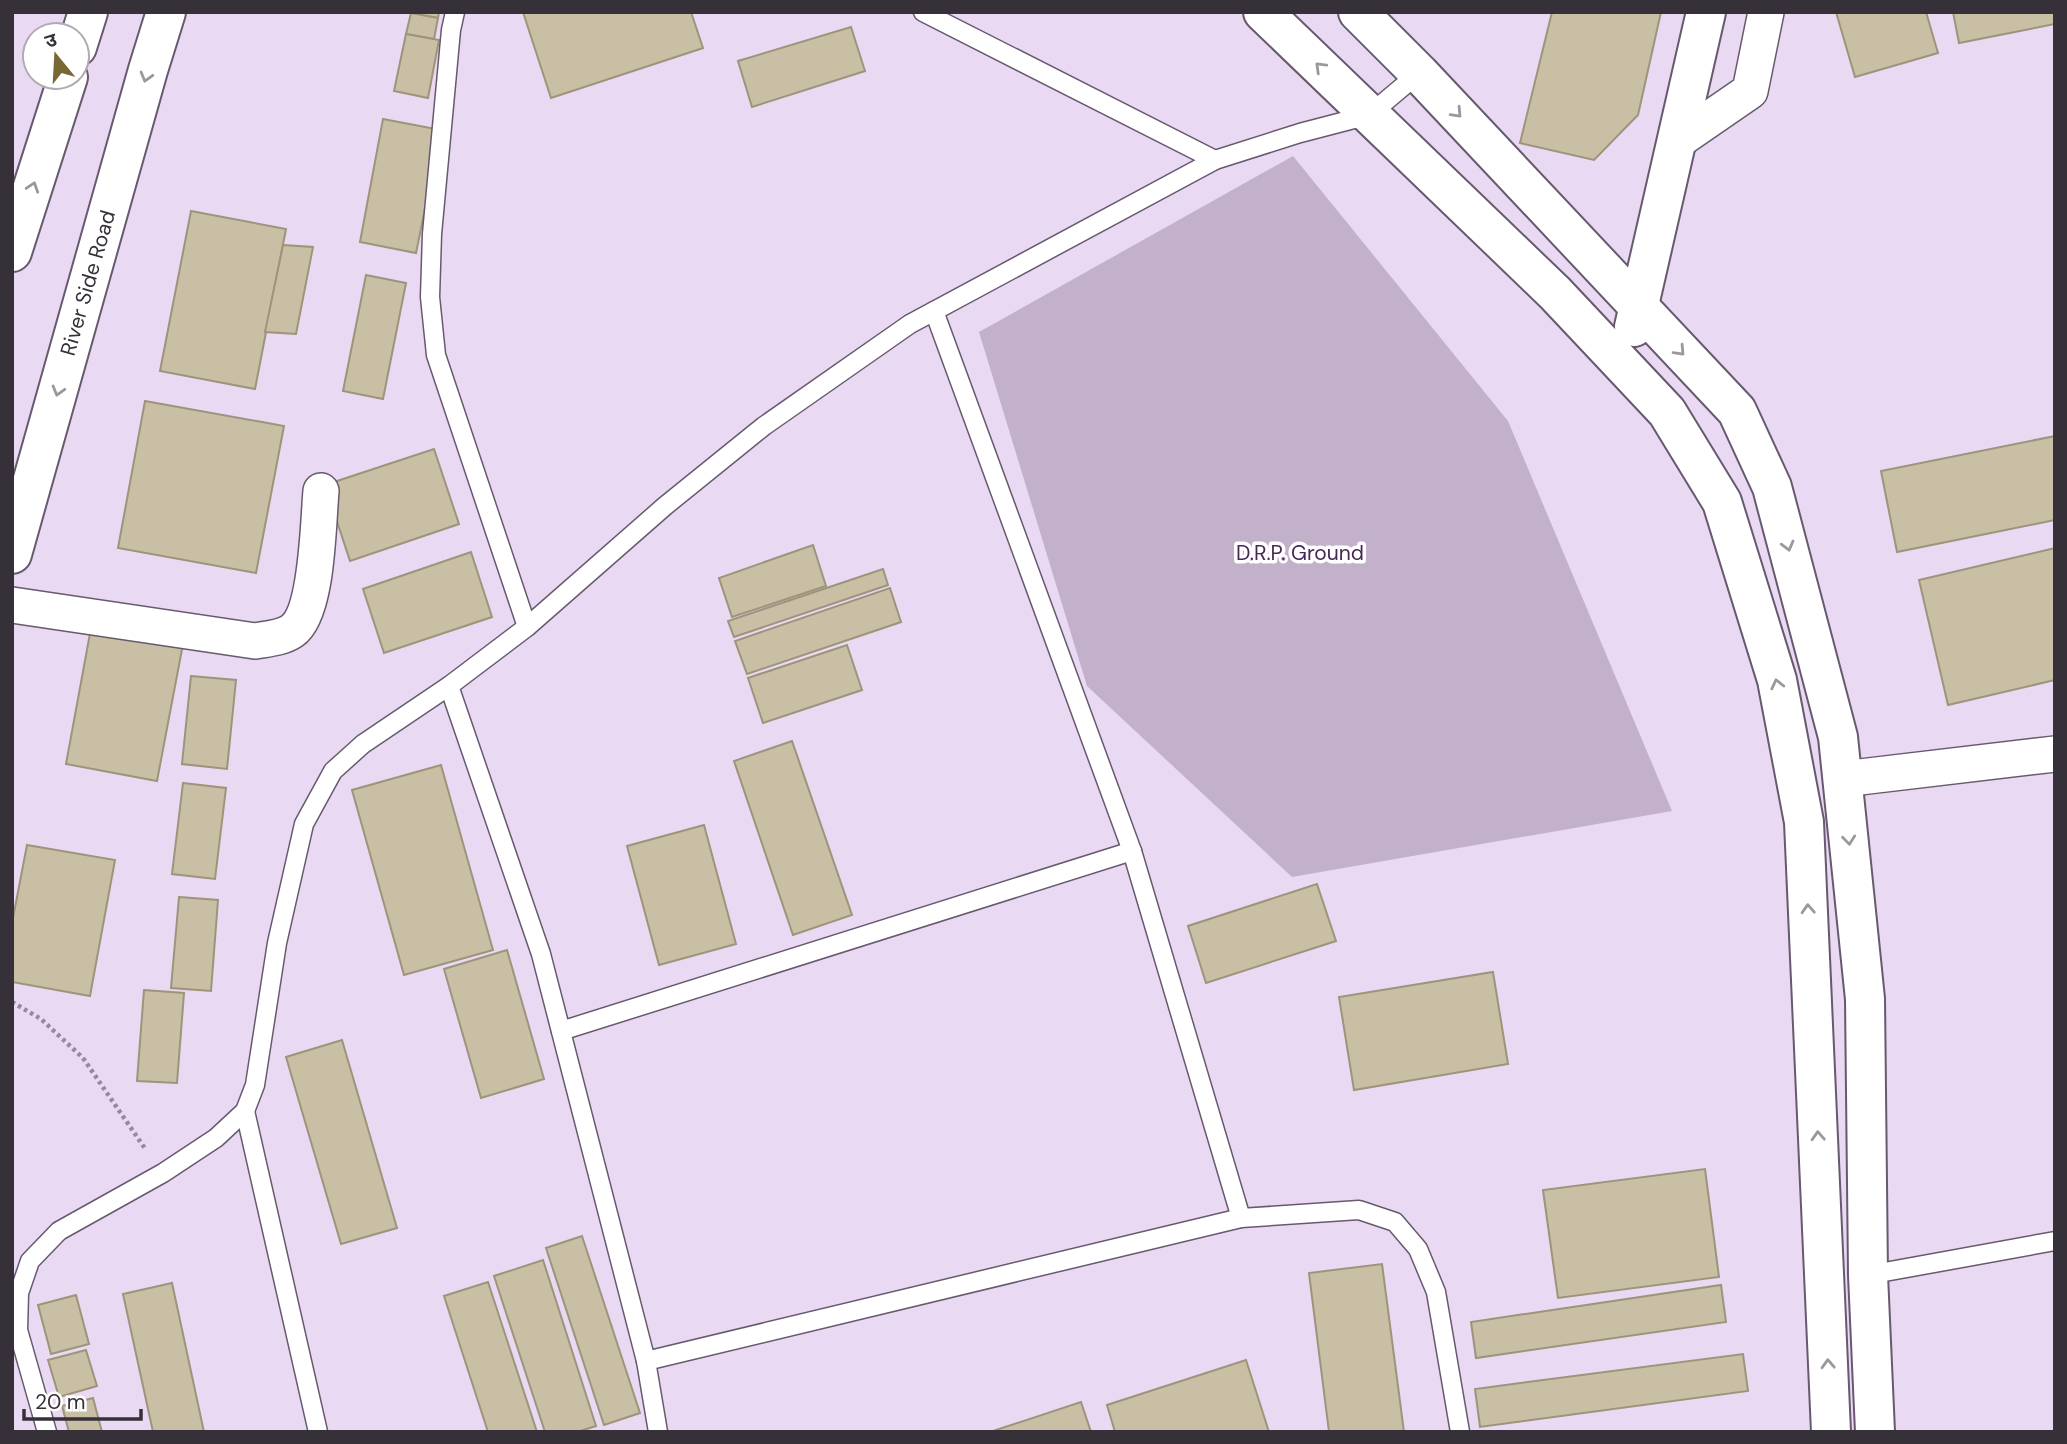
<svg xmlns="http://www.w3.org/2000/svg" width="2067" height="1444" font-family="'DM Sans','Noto Sans Devanagari',sans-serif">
	<rect width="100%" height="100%" fill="#e9d9f2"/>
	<!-- green -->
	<path fill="#c3b1cc" d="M1293,156L1508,421L1672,811L1292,877L1087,686L979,332Z"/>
	<!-- building -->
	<g fill="#c9bfa5" stroke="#9e947b" stroke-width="2">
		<path d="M407,12H439L438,18L411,13Z"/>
		<path d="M523,12H691L703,48L551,98Z"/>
		<path d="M1552,12H1661L1638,115L1594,160L1520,143Z"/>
		<path d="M1836,12H1926L1938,53L1855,77Z"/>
		<path d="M1953,12H2055V24L1959,43Z"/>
		<path d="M411,13L438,18L434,39L406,34Z"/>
		<path d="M851,27L865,71L752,107L738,61Z"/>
		<path d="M406,34L439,40L428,98L394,91Z"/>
		<path d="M383,119L441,130L416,253L360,242Z"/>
		<path d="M191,211L286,229L255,389L160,371Z"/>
		<path d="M283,245L313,247L296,334L265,332Z"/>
		<path d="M366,275L406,283L383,399L343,391Z"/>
		<path d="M145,401L284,426L256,573L118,548Z"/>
		<path d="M2055,436V520L1897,552L1881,471Z"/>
		<path d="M434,449L459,524L350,561L325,485Z"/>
		<path d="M813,545L826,586L732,617L719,578Z"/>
		<path d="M2055,548V680L1948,705L1919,580Z"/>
		<path d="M471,552L492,617L384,653L363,589Z"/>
		<path d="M883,569L888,585L734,637L728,621Z"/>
		<path d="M890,588L901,622L747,674L735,641Z"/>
		<path d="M91,628L183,644L157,781L66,764Z"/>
		<path d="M847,645L862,690L763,723L748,678Z"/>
		<path d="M191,676L236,680L227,769L182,764Z"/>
		<path d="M792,741L852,915L793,935L734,761Z"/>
		<path d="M441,765L493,950L404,975L352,790Z"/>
		<path d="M183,783L226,788L215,879L172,874Z"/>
		<path d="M704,825L736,944L659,965L627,846Z"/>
		<path d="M27,845L115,860L90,996L12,982V923Z"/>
		<path d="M1317,884L1336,941L1206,983L1188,926Z"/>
		<path d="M179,897L218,900L211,991L171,988Z"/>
		<path d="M507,950L544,1079L481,1098L444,969Z"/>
		<path d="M1493,972L1508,1064L1354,1090L1339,997Z"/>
		<path d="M144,990L184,993L177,1083L137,1081Z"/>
		<path d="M342,1040L397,1228L341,1244L286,1057Z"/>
		<path d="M1705,1169L1719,1277L1558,1298L1543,1190Z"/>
		<path d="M582,1236L640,1413L604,1425L546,1248Z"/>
		<path d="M543,1260L596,1426L577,1432H545L494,1276Z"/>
		<path d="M1382,1264L1404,1432H1329L1309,1273Z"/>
		<path d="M488,1282L537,1432H488L444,1296Z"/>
		<path d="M172,1283L204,1432H153L123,1294Z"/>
		<path d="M1721,1285L1726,1322L1476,1358L1471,1322Z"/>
		<path d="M76,1295L89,1344L51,1354L38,1305Z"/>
		<path d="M86,1350L97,1386L59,1397L48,1360Z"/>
		<path d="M1743,1354L1748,1391L1480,1427L1475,1389Z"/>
		<path d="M1246,1360L1269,1432H1115L1107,1405Z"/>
		<path d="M93,1398L102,1432H69L62,1406Z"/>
		<path d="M1081,1402L1091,1432H990Z"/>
	</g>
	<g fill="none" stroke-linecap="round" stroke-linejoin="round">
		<!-- service casing -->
		<g stroke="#67596e" stroke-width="21">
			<g id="service">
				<path d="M455,12L451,30L432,234L430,297L436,355L527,627"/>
				<path d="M923,12L1215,160"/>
				<path d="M934,311L1132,851L1241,1218"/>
				<path d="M449,686L541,954L646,1361L1241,1218L1359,1210L1395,1222L1418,1249L1436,1292L1460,1432"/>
				<path d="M561,1031L1132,851"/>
				<path d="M245,1111L318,1432"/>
				<path d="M1868,1275L2055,1241"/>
				<path d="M646,1361L658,1432"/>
				<path d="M47,1432L18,1330L19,1293L30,1261L59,1231L163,1173L216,1138L245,1111L255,1085L277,943L304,824L333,771L363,744L449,686L527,627L665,506L764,426L910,324L1215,160L1300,133L1369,115L1419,73"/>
			</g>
		</g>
		<!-- minor casing -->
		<g stroke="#67596e" stroke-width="38">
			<g id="minor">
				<path d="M1676,142L1750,91L1766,12"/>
				<path d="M12,605L255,641C266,639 282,638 292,631C318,613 318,522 321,491"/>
				<path d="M1843,779L2055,754"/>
			</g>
		</g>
		<!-- secondary casing -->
		<g stroke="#67596e" stroke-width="42">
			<g id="secondary">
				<path d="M1263,12L1555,293L1667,412L1722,502L1777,680L1804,822L1831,1432"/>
				<path d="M1358,12L1419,73L1737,411L1772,487L1838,737L1865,999L1868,1275L1875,1432"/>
				<path d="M77,47L88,12"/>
				<path d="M12,252L68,77"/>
				<path d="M1634,327L1706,12"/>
				<path d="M12,554L148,70L166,12"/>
			</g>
		</g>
		<!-- path -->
		<path stroke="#958a9c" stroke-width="4.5" stroke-dasharray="3.5 3.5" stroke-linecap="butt" d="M12,1002L41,1019L83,1058L146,1150"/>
		<!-- service -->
		<use href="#service" stroke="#fff" stroke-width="18"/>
		<!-- minor -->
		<use href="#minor" stroke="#fff" stroke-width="35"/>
		<!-- secondary -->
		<use href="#secondary" stroke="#fff" stroke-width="38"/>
	</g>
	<!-- one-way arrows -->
	<defs><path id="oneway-chevron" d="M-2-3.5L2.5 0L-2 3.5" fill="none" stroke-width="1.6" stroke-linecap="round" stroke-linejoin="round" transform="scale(1.75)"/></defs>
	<g stroke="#9a989c">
		<use href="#oneway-chevron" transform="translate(1320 67) rotate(-136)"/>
		<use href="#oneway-chevron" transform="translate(146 77) rotate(106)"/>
		<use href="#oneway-chevron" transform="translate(1457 113) rotate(47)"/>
		<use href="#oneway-chevron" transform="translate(33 187) rotate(-72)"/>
		<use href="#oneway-chevron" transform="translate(1680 351) rotate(47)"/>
		<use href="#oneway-chevron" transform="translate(58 391) rotate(106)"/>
		<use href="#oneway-chevron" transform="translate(1788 546) rotate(75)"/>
		<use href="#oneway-chevron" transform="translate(1777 684) rotate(-103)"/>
		<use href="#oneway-chevron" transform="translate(1849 840) rotate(84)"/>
		<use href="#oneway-chevron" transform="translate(1808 909) rotate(-93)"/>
		<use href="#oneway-chevron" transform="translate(1818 1136) rotate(-93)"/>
		<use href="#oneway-chevron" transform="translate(1828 1364) rotate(-93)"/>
	</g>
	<g text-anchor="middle" stroke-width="7" stroke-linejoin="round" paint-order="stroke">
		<!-- street labels -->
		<g font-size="21" fill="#363039" stroke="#fff">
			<text transform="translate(88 283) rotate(-74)" y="7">River Side Road</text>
		</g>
		<!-- park labels -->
		<g font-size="21" fill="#482756" stroke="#fff">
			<text x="1300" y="560">D.R.P. Ground</text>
		</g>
	</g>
	<!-- border -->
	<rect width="2067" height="1444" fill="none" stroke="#363039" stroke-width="28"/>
	<!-- north arrow -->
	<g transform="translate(56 56) rotate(342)"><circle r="33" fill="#ffffff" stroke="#afacb0" stroke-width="2"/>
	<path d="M0-5L12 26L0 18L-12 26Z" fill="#796836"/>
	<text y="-10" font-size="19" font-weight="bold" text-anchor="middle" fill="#363039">उ</text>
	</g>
	<!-- scale -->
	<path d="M24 1409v10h117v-10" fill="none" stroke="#363039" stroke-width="3.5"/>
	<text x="35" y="1409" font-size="21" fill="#363039" stroke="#ffffff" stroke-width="5" paint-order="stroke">20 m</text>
</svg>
